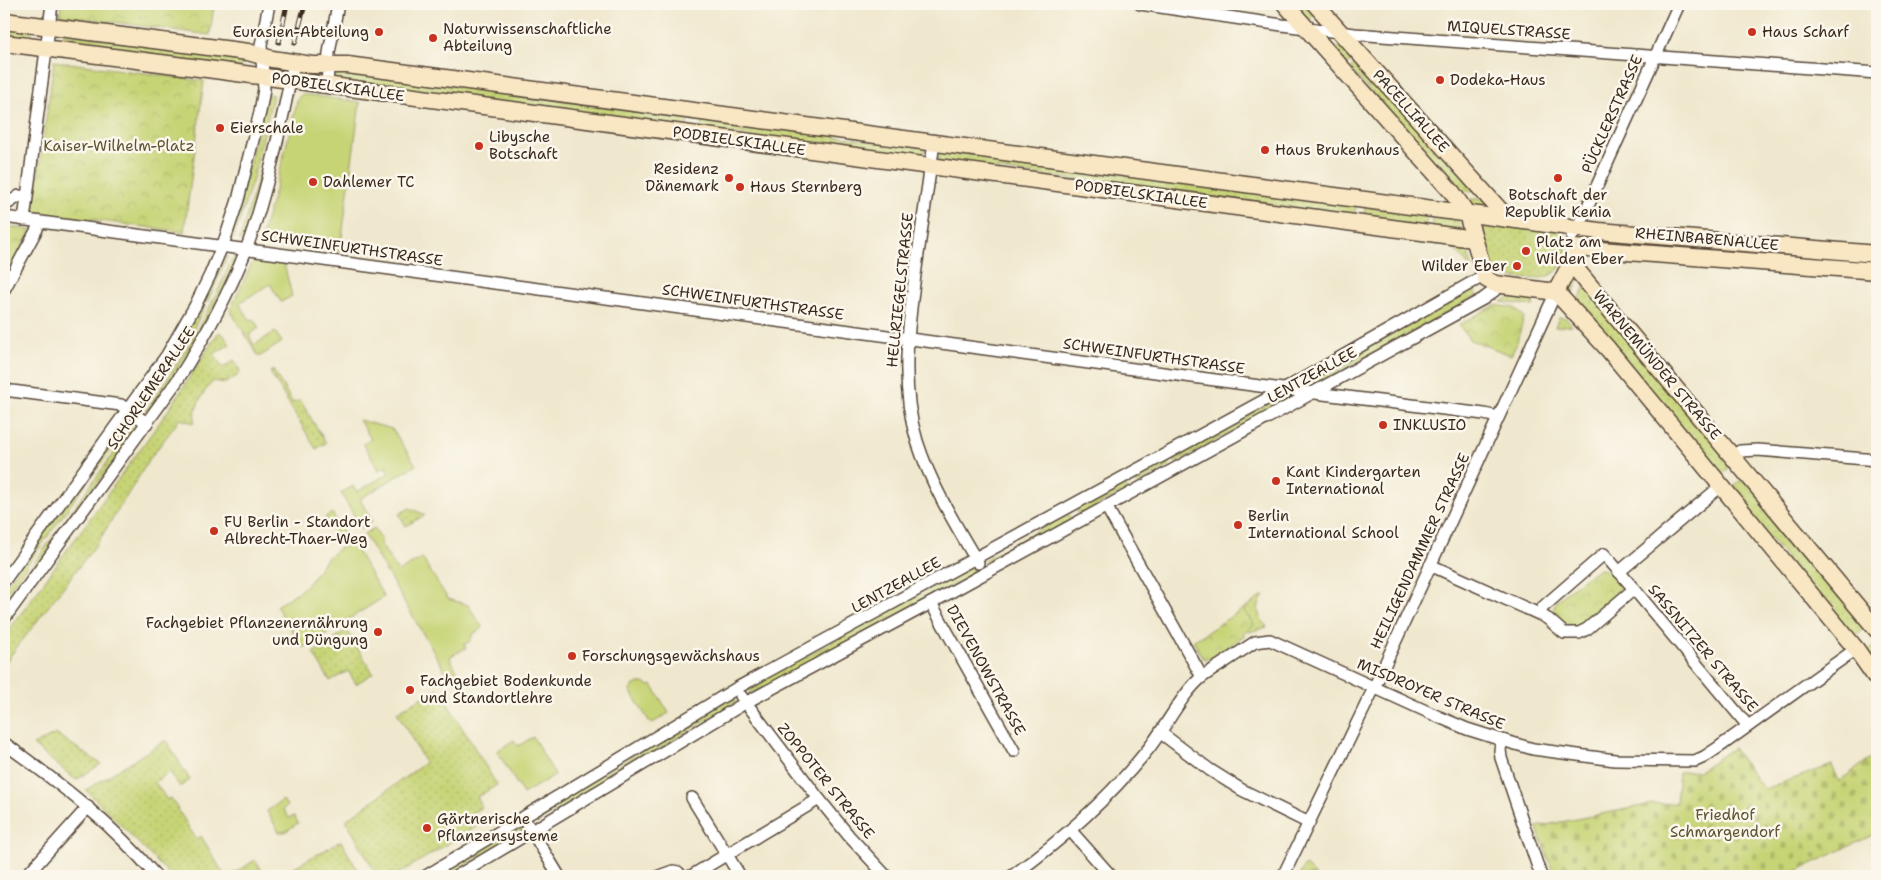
<svg xmlns="http://www.w3.org/2000/svg" width="1881" height="880" font-family="'Shantell Sans',sans-serif">
	<defs>
		<pattern id="grass-dots" width="8" height="8" patternUnits="userSpaceOnUse" patternTransform="scale(1.25)"><rect width="8" height="8" fill="#c7d476"/><path d="M2 2h.1M6 6h.1" fill="none" stroke="#acb666" stroke-width="1.8" stroke-linecap="round"/></pattern>
		<pattern id="cemetery-stones" width="16" height="16" patternUnits="userSpaceOnUse" patternTransform="scale(1.25)"><rect width="16" height="16" fill="#c7d476"/><path d="M2 7V4a2 2 0 0 1 4 0v3zM10 15v-3a2 2 0 0 1 4 0v3z" fill="#acb666"/></pattern>
		<pattern id="park-crowns" width="20" height="18" patternUnits="userSpaceOnUse" patternTransform="scale(1.25)"><rect width="20" height="18" fill="#c7d476"/><path d="M2 6a3 3 0 1 1 6 0M12 15a3 3 0 1 1 6 0" fill="none" stroke="#acb666"/></pattern>
	</defs>
	<rect width="100%" height="100%" fill="#fbf7ec"/>
	<filter id="ink" filterUnits="userSpaceOnUse"><feTurbulence type="fractalNoise" baseFrequency=".02" numOctaves="2"/><feDisplacementMap in="SourceGraphic" scale="10" xChannelSelector="R" yChannelSelector="G"/><feConvolveMatrix kernelMatrix="1 2 1 2 8 2 1 2 1" color-interpolation-filters="sRGB"/></filter>
	<filter id="wash" filterUnits="userSpaceOnUse"><feTurbulence type="fractalNoise" baseFrequency=".0096" numOctaves="4" result="noise"/><feDisplacementMap in="SourceGraphic" scale="20" xChannelSelector="R" yChannelSelector="G"/><feGaussianBlur stdDeviation="1.12" result="paint"/><feColorMatrix in="noise" values="0 0 0 0 0 0 0 0 0 0 0 0 0 0 0 0 0 1.4 0 .05"/><feComposite in="paint" operator="in"/></filter>
	<g filter="url(#wash)">
		<rect width="100%" height="100%" fill="#f0e8ce"/>
		<!-- grass -->
		<g fill="url(#grass-dots)" stroke="#817f4a">
			<path d="M1306,4H1309L1316,14L1310,20L1298,10Z"/>
			<path d="M4,25L32,29L31,41L4,37Z"/>
			<path d="M64,33L243,57L241,68L63,45Z"/>
			<path d="M1342,45L1356,57L1347,65L1336,50Z"/>
			<path d="M1360,60L1475,190L1460,192L1350,69Z"/>
			<path d="M335,70L688,116L687,129L334,80Z"/>
			<path d="M267,94L273,95L253,179L234,239H230Z"/>
			<path d="M278,95L282,96L255,205L244,241L239,240L257,182L270,129H272L273,126L271,125Z"/>
			<path d="M703,118L925,148L922,160L701,130Z"/>
			<path d="M939,150L1356,205L1354,216L938,162Z"/>
			<path d="M1483,198L1492,209L1471,208L1466,200Z"/>
			<path d="M1365,207L1427,214L1426,228L1364,218Z"/>
			<path d="M1433,215L1458,219L1461,230L1431,228Z"/>
			<path d="M1490,223L1562,231C1567,237 1567,242 1566,250C1563,280 1539,280 1516,278C1508,277 1500,277 1493,274L1481,233L1483,227Z"/>
			<path d="M1598,235L1877,258V267L1595,244Z"/>
			<path d="M1445,239L1464,244L1467,247L1473,270Z"/>
			<path d="M223,255L228,256L207,303L204,302L203,305L205,307L186,342L142,407L138,404Z"/>
			<path d="M233,256L238,257C213,312 184,363 149,412L146,410C180,361 211,312 233,256Z"/>
			<path d="M1574,275L1579,279L1571,299L1565,294Z"/>
			<path d="M1585,286L1733,465L1719,476L1577,305Z"/>
			<path d="M1474,289L1477,296L1321,382L1319,381L1317,375Z"/>
			<path d="M1509,298L1530,300L1534,304L1533,306L1501,302Z"/>
			<path d="M1559,317L1566,318L1572,325L1555,327Z"/>
			<path d="M218,333H222L230,344L214,354L223,368L234,360L240,371L237,376L226,383L213,381C203,393 194,406 194,423L180,419L151,457L98,542L4,664V637L170,408Z"/>
			<path d="M273,370L293,403L300,400L326,443L316,449L270,372Z"/>
			<path d="M1285,394L1287,400L1176,463L1172,456Z"/>
			<path d="M125,421L129,424L4,597V588Z"/>
			<path d="M133,427L137,429L4,611V604Z"/>
			<path d="M1166,459L1170,466L1138,484L1136,483L1134,477Z"/>
			<path d="M1744,478L1867,626L1852,638L1730,490Z"/>
			<path d="M1124,483L1128,489L1082,514L1077,512V508Z"/>
			<path d="M410,508L425,515L406,526L399,514Z"/>
			<path d="M1067,514L1071,517L1070,521L989,566L985,564V560Z"/>
			<path d="M972,566L976,573L754,692L749,691V687Z"/>
			<path d="M1264,595C1255,610 1257,613 1267,627L1249,632L1247,630L1253,625L1243,609Z"/>
			<path d="M347,630L373,673L356,684L348,671L330,681L313,653Z"/>
			<path d="M438,688L497,785L477,797L482,807L470,814L477,826L395,876H377L346,820L425,763L397,712Z"/>
			<path d="M732,697L735,699V703L538,822L534,815Z"/>
			<path d="M56,734L101,764L76,780L33,745Z"/>
			<path d="M166,740L190,780L180,787L170,772L155,782L167,800L171,798L196,839L201,836L225,876H171L86,790Z"/>
			<path d="M523,822L526,829L448,876H433Z"/>
			<path d="M341,841L361,876H278Z"/>
			<path d="M255,860L265,876H230Z"/>
		</g>
		<!-- cemetery -->
		<path fill="url(#cemetery-stones)" stroke="#817f4a" d="M1733,748L1764,789L1832,765L1839,781L1877,754V833L1786,876H1555L1536,827L1652,804L1676,803L1679,772L1699,771Z"/>
		<!-- park -->
		<g fill="url(#park-crowns)" stroke="#817f4a">
			<path d="M61,4H214L210,35L60,15Z"/>
			<path d="M54,61L204,81L184,232L33,212Z"/>
			<path d="M4,226L31,230L4,280Z"/>
			<path d="M1495,305L1515,308L1524,317L1516,345L1511,355L1470,340L1459,325Z"/>
			<path d="M1600,569C1607,570 1613,572 1617,578C1627,596 1603,608 1592,617C1589,619 1587,624 1584,626C1580,628 1573,629 1569,630L1554,617C1554,612 1553,608 1555,604C1558,597 1592,571 1600,569Z"/>
			<path d="M1243,609L1254,625L1243,633L1245,635L1210,660L1203,658L1193,641Z"/>
			<path d="M1877,645V670L1865,653Z"/>
			<path d="M1305,865L1316,876H1299Z"/>
		</g>
		<!-- garden -->
		<g fill="#c7d476" stroke="#817f4a">
			<path d="M302,94L360,102L340,252L262,242L260,239L274,194L298,98Z"/>
			<path d="M256,260L284,264L292,296L281,302L270,284L239,303L250,320L253,319L259,328L249,335L254,345L275,332L282,342L259,357L230,310L252,263Z"/>
			<path d="M359,420L392,429L416,465L360,499L372,521L361,528L341,493L353,486L357,492L389,473L386,467L379,470L363,444L371,439Z"/>
			<path d="M332,513L346,536L338,540L325,518Z"/>
			<path d="M374,528L382,541L380,543L398,572L422,558L448,599L468,605L483,628L473,634L470,641L464,645L466,648L451,656L450,658L457,671L448,676L364,534Z"/>
			<path d="M351,541L384,597L303,648L276,606L301,590L309,582L325,560L337,550Z"/>
			<path d="M640,683H644L649,686L652,685L669,713L651,724L630,691L634,685Z"/>
			<path d="M533,737L555,775L523,794L497,751L514,740L518,746Z"/>
			<path d="M283,800L287,806L283,809L289,818L294,816L298,823L285,832H279L267,811Z"/>
		</g>
	</g>
	<g filter="url(#ink)">
		<g fill="none" stroke-linecap="round" stroke-linejoin="round">
			<!-- street casing -->
			<g stroke="#564638" stroke-width="14">
				<g id="street">
					<path d="M1140,4L1282,25L1355,34L1877,73"/>
					<path d="M327,85L329,53L338,4"/>
					<path d="M934,143C928,187 921,231 915,275C908,331 900,386 917,441C931,485 955,524 978,563"/>
					<path d="M4,206L19,196L26,197"/>
					<path d="M4,217L1267,387L1484,414L1498,417"/>
					<path d="M24,220L52,4"/>
					<path d="M1572,236L1583,217L1679,4"/>
					<path d="M4,290L37,229L38,222"/>
					<path d="M4,390L121,405L147,423"/>
					<path d="M1733,456L1740,451L1758,450L1877,460"/>
					<path d="M1106,506L1202,677L1255,642L1270,640L1439,717L1467,729L1502,740L1533,749L1615,760L1695,761L1704,757L1719,747L1856,649"/>
					<path d="M1604,554L1634,589L1587,629L1579,633H1564L1548,619L1539,614L1543,607Z"/>
					<path d="M1430,565L1539,614"/>
					<path d="M1619,572L1721,486"/>
					<path d="M4,581L167,355L195,306L210,275L225,239L238,200L260,112L264,89L261,45L269,4"/>
					<path d="M1634,589L1748,726"/>
					<path d="M931,603L1014,751"/>
					<path d="M4,619L177,381C204,339 228,296 246,250C268,190 281,125 294,62"/>
					<path d="M741,696L819,799L849,836L886,876"/>
					<path d="M1161,733L1210,770L1242,790L1309,823"/>
					<path d="M1502,740L1500,750L1501,758L1541,876"/>
					<path d="M4,743C59,783 112,823 156,876"/>
					<path d="M692,798L740,876"/>
					<path d="M528,825L559,876"/>
					<path d="M1071,831L1111,876"/>
					<path d="M26,876L88,807"/>
					<path d="M426,876L737,688L1285,389L1485,275"/>
					<path d="M457,876L745,703L931,603L1483,299L1502,285"/>
					<path d="M659,876L673,871L678,872L681,876"/>
					<path d="M691,876L819,799"/>
					<path d="M1012,876C1062,840 1106,801 1145,753C1164,731 1181,694 1202,677"/>
					<path d="M1283,876L1374,688L1556,292"/>
				</g>
			</g>
			<!-- secondary casing -->
			<g stroke="#564638" stroke-width="19">
				<g id="secondary">
					<path d="M1285,4L1452,192L1467,214L1486,279L1495,284L1556,292"/>
					<path d="M1315,4L1508,219"/>
					<path d="M4,21L248,52L272,59L312,65H347L1599,231L1877,254"/>
					<path d="M4,43L207,69L1474,239"/>
					<path d="M1574,248L1877,271"/>
					<path d="M1571,263L1877,630"/>
					<path d="M1556,292L1608,349L1856,649L1877,679"/>
					<path d="M1556,292L1571,263L1573,254"/>
				</g>
			</g>
			<!-- street -->
			<use href="#street" stroke="#fff" stroke-width="11"/>
			<!-- secondary -->
			<use href="#secondary" stroke="#f9e7c3" stroke-width="16"/>
			<!-- rail casing -->
			<g stroke="#3b2a1e" stroke-width="5">
				<g id="rail">
					<path d="M279,42L287,4"/>
					<path d="M295,43L305,4"/>
				</g>
			</g>
			<!-- rail -->
			<use href="#rail" stroke="#fbf7ec" stroke-width="3" stroke-dasharray="9" stroke-linecap="butt"/>
		</g>
	</g>
	<!-- markers -->
	<g fill="#c8321e" stroke="#fbf7ec" stroke-width="2">
		<circle cx="379" cy="32" r="5"/>
		<circle cx="1752" cy="32" r="5"/>
		<circle cx="433" cy="38" r="5"/>
		<circle cx="1440" cy="80" r="5"/>
		<circle cx="220" cy="128" r="5"/>
		<circle cx="479" cy="146" r="5"/>
		<circle cx="1265" cy="150" r="5"/>
		<circle cx="729" cy="178" r="5"/>
		<circle cx="1558" cy="178" r="5"/>
		<circle cx="313" cy="182" r="5"/>
		<circle cx="740" cy="187" r="5"/>
		<circle cx="1526" cy="251" r="5"/>
		<circle cx="1517" cy="266" r="5"/>
		<circle cx="1383" cy="425" r="5"/>
		<circle cx="1276" cy="481" r="5"/>
		<circle cx="1238" cy="525" r="5"/>
		<circle cx="214" cy="531" r="5"/>
		<circle cx="378" cy="632" r="5"/>
		<circle cx="572" cy="656" r="5"/>
		<circle cx="410" cy="690" r="5"/>
		<circle cx="427" cy="828" r="5"/>
	</g>
	<g text-anchor="middle" stroke-width="5" stroke-linejoin="round" paint-order="stroke">
		<!-- poi labels -->
		<g font-size="15" fill="#3b2a1e" stroke="#fbf7ec" text-anchor="start">
			<text x="443" y="34">Naturwissenschaftliche<tspan x="443" dy="17">Abteilung</tspan></text>
			<text x="369" y="37" text-anchor="end">Eurasien-Abteilung</text>
			<text x="1762" y="37">Haus Scharf</text>
			<text x="1450" y="85">Dodeka-Haus</text>
			<text x="230" y="133">Eierschale</text>
			<text x="489" y="142">Libysche<tspan x="489" dy="17">Botschaft</tspan></text>
			<text x="1275" y="155">Haus Brukenhaus</text>
			<text x="719" y="174" text-anchor="end">Residenz<tspan x="719" dy="17">Dänemark</tspan></text>
			<text x="323" y="187">Dahlemer TC</text>
			<text x="750" y="192">Haus Sternberg</text>
			<text x="1558" y="200" text-anchor="middle">Botschaft der<tspan x="1558" dy="17">Republik Kenia</tspan></text>
			<text x="1536" y="247">Platz am<tspan x="1536" dy="17">Wilden Eber</tspan></text>
			<text x="1507" y="271" text-anchor="end">Wilder Eber</text>
			<text x="1393" y="430">INKLUSIO</text>
			<text x="1286" y="477">Kant Kindergarten<tspan x="1286" dy="17">International</tspan></text>
			<text x="1248" y="521">Berlin<tspan x="1248" dy="17">International School</tspan></text>
			<text x="224" y="527">FU Berlin - Standort<tspan x="224" dy="17">Albrecht-Thaer-Weg</tspan></text>
			<text x="368" y="628" text-anchor="end">Fachgebiet Pflanzenernährung<tspan x="368" dy="17">und Düngung</tspan></text>
			<text x="582" y="661">Forschungsgewächshaus</text>
			<text x="420" y="686">Fachgebiet Bodenkunde<tspan x="420" dy="17">und Standortlehre</tspan></text>
			<text x="437" y="824">Gärtnerische<tspan x="437" dy="17">Pflanzensysteme</tspan></text>
		</g>
		<!-- street labels -->
		<g font-size="15" fill="#3b2a1e" stroke="#fbf7ec">
			<text transform="translate(1509 30) rotate(4)" y="5">MIQUELSTRASSE</text>
			<text transform="translate(338 87) rotate(8)" y="5">PODBIELSKIALLEE</text>
			<text transform="translate(1411 111) rotate(48)" y="5">PACELLIALLEE</text>
			<text transform="translate(1612 114) rotate(-66)" y="5">PÜCKLERSTRASSE</text>
			<text transform="translate(739 141) rotate(8)" y="5">PODBIELSKIALLEE</text>
			<text transform="translate(1141 194) rotate(8)" y="5">PODBIELSKIALLEE</text>
			<text transform="translate(1707 239) rotate(5)" y="5">RHEINBABENALLEE</text>
			<text transform="translate(352 248) rotate(8)" y="5">SCHWEINFURTHSTRASSE</text>
			<text transform="translate(900 290) rotate(-84)" y="5">HELLRIEGELSTRASSE</text>
			<text transform="translate(753 302) rotate(8)" y="5">SCHWEINFURTHSTRASSE</text>
			<text transform="translate(1154 356) rotate(8)" y="5">SCHWEINFURTHSTRASSE</text>
			<text transform="translate(1657 365) rotate(50)" y="5">WARNEMÜNDER STRASSE</text>
			<text transform="translate(1312 375) rotate(-29)" y="5">LENTZEALLEE</text>
			<text transform="translate(151 388) rotate(-56)" y="5">SCHORLEMERALLEE</text>
			<text transform="translate(1420 551) rotate(-65)" y="5">HEILIGENDAMMER STRASSE</text>
			<text transform="translate(896 585) rotate(-29)" y="5">LENTZEALLEE</text>
			<text transform="translate(1703 648) rotate(50)" y="5">SASSNITZER STRASSE</text>
			<text transform="translate(986 670) rotate(61)" y="5">DIEVENOWSTRASSE</text>
			<text transform="translate(1431 694) rotate(23)" y="5">MISDROYER STRASSE</text>
			<text transform="translate(826 781) rotate(51)" y="5">ZOPPOTER STRASSE</text>
		</g>
		<!-- park labels -->
		<g font-size="15" fill="#5e5434" stroke="#fbf7ec">
			<text x="119" y="151">Kaiser-Wilhelm-Platz</text>
			<text x="1725" y="820">Friedhof<tspan x="1725" dy="17">Schmargendorf</tspan></text>
		</g>
	</g>
	<!-- margin -->
	<rect width="1881" height="880" fill="none" stroke="#fbf7ec" stroke-width="20"/>
</svg>
